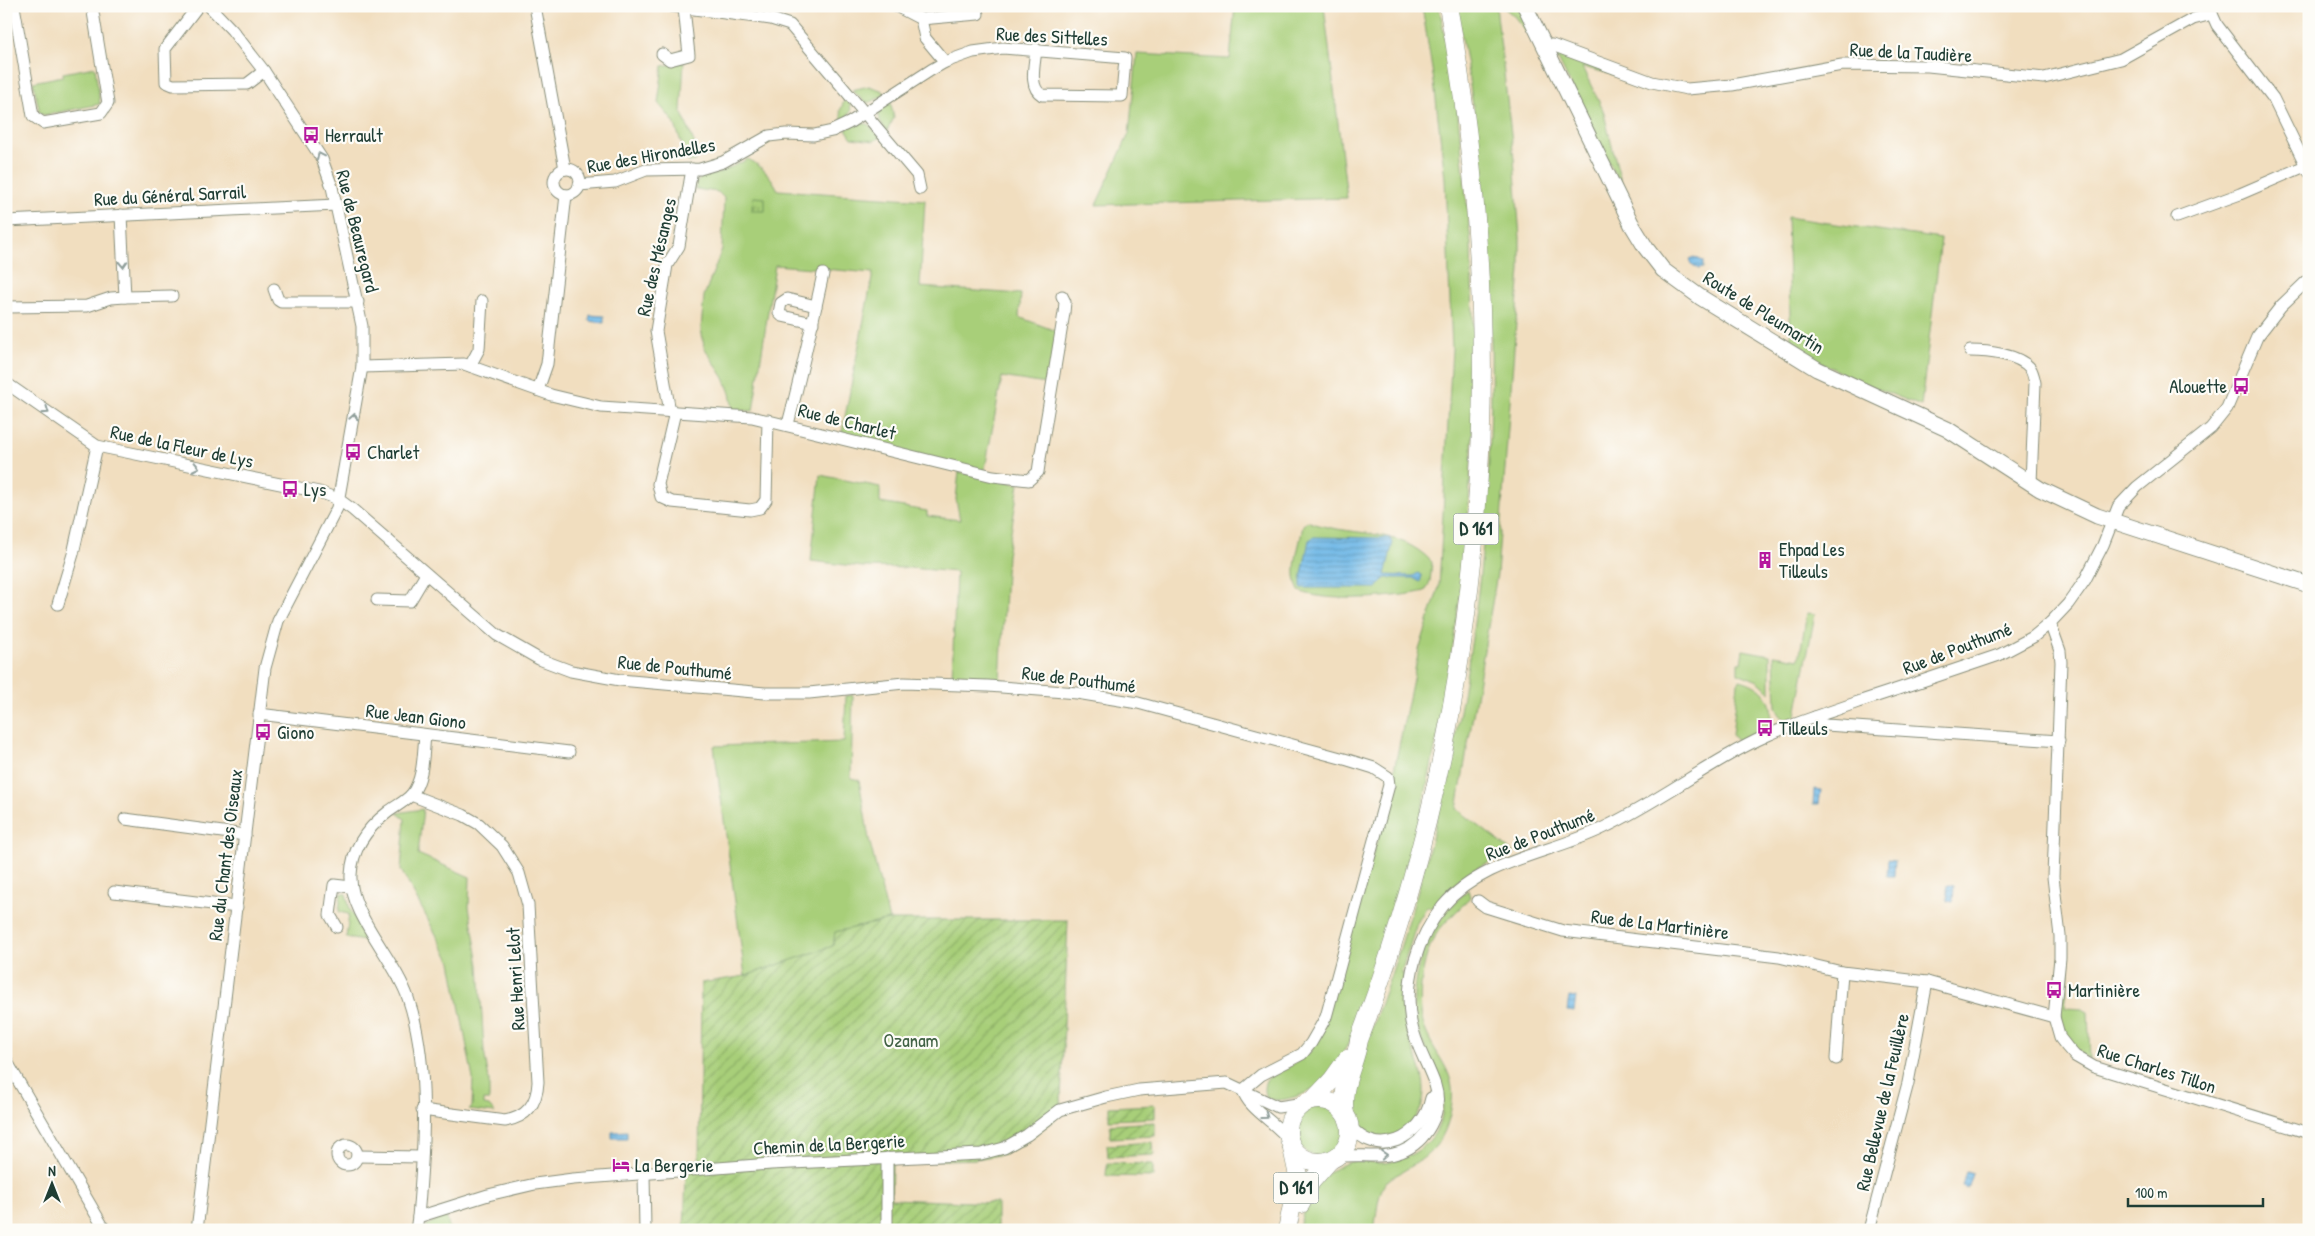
<svg xmlns="http://www.w3.org/2000/svg" width="2315" height="1236" font-family="'Patrick Hand',sans-serif">
	<defs>
		<pattern id="park-tufts" width="24" height="20" patternUnits="userSpaceOnUse" patternTransform="scale(1.25)"><rect width="24" height="20" fill="#a8cf79"/><path d="M3 7l-1-3M5 7V3M7 7l1-3M15 17l-1-3M17 17v-4M19 17l1-3" fill="none" stroke="#88a964"/></pattern>
		<pattern id="garden-furrows" width="10" height="10" patternUnits="userSpaceOnUse" patternTransform="scale(1.25)"><rect width="10" height="10" fill="#a8cf79"/><path d="M-1 1l2-2M0 10L10 0M9 11l2-2" fill="none" stroke="#88a964"/></pattern>
		<pattern id="water-rules" width="6" height="5" patternUnits="userSpaceOnUse" patternTransform="scale(1.25)"><rect width="6" height="5" fill="#6fb8e7"/><path d="M0 2.5h6" fill="none" stroke="#5b97bc"/></pattern>
	</defs>
	<rect width="100%" height="100%" fill="#fdfcf7"/>
	<filter id="ink" filterUnits="userSpaceOnUse"><feTurbulence type="fractalNoise" baseFrequency=".02" numOctaves="2"/><feDisplacementMap in="SourceGraphic" scale="10" xChannelSelector="R" yChannelSelector="G"/><feConvolveMatrix kernelMatrix="1 2 1 2 8 2 1 2 1" color-interpolation-filters="sRGB"/></filter>
	<filter id="wash" filterUnits="userSpaceOnUse"><feTurbulence type="fractalNoise" baseFrequency=".0096" numOctaves="4" result="noise"/><feDisplacementMap in="SourceGraphic" scale="20" xChannelSelector="R" yChannelSelector="G"/><feGaussianBlur stdDeviation="1.12" result="paint"/><feColorMatrix in="noise" values="0 0 0 0 0 0 0 0 0 0 0 0 0 0 0 0 0 1.4 0 .05"/><feComposite in="paint" operator="in"/></filter>
	<g filter="url(#wash)">
		<rect width="100%" height="100%" fill="#f1debf"/>
		<!-- grass -->
		<g fill="#a8cf79" stroke="#648656">
			<path d="M1235,6H1324L1347,198L1096,205L1129,134L1137,54L1230,59Z"/>
			<path d="M1422,6H1439L1456,96L1471,244L1475,394L1466,555L1444,706L1411,861L1353,1035C1347,1047 1325,1083 1314,1089C1301,1096 1254,1114 1266,1080L1275,1073L1297,1062L1312,1050L1394,787V770L1419,650L1439,587L1452,349L1445,179L1434,82Z"/>
			<path d="M1456,6H1496L1514,159L1520,238V269L1497,574L1457,809L1514,853C1477,864 1456,879 1431,908L1427,906L1417,923L1401,973L1405,975C1403,993 1402,1010 1406,1028C1412,1054 1430,1077 1422,1104C1417,1125 1387,1147 1365,1134C1361,1131 1351,1105 1350,1100C1349,1094 1351,1087 1352,1081C1372,1028 1392,975 1409,920C1499,628 1516,306 1456,6Z"/>
			<path d="M1502,6H1518L1531,31L1527,33L1514,16Z"/>
			<path d="M1558,53L1615,75L1582,67L1603,110L1623,190L1556,55Z"/>
			<path d="M684,62L681,111L699,154L694,156L696,161L688,162L674,122L658,103L663,66Z"/>
			<path d="M95,67L100,104L45,115L40,114L33,82L63,76V73Z"/>
			<path d="M869,86L881,90L886,94L871,102H865L852,90Z"/>
			<path d="M846,96L850,103L851,111L843,123L840,111Z"/>
			<path d="M890,100L894,118L887,131C875,117 877,111 890,100Z"/>
			<path d="M857,123L868,124L880,137L874,141L852,138L846,129Z"/>
			<path d="M748,159C762,166 771,176 778,190L925,200L920,287L1021,294L1019,317L1061,333L1052,385L1002,377L984,474L841,437L873,273L775,265L753,411L733,410L730,393L724,378L704,347L701,328L704,296L722,249L724,198L718,192L695,189L697,182L702,177L719,173Z"/>
			<path d="M1787,217L1941,239L1921,406L1849,377L1791,346Z"/>
			<path d="M959,472L1019,484L1007,555L1000,681L952,679L956,572L910,568L863,567L811,561L820,475L880,487V503L927,511V516L960,520L956,499Z"/>
			<path d="M1307,521C1349,538 1398,525 1432,562L1430,582L1425,591C1397,598 1325,603 1299,591C1289,570 1300,547 1303,525Z"/>
			<path d="M1807,613L1815,614L1796,715L1793,719C1784,722 1779,715 1776,707L1774,655L1799,659Z"/>
			<path d="M1743,650L1770,655V692L1758,681L1738,673V663H1741Z"/>
			<path d="M1740,680C1782,690 1782,735 1738,742L1732,735L1738,683Z"/>
			<path d="M853,695L851,778L859,780L869,839L889,920L836,932L833,946L745,976L714,746L844,742L846,696Z"/>
			<path d="M423,809L418,854L470,877L469,907L479,965L484,1051L489,1080V1100H484V1105L489,1106L495,1113L469,1110L472,1107L473,1079L451,962L401,870L405,819L397,813Z"/>
			<path d="M1468,890L1470,897C1458,912 1441,923 1433,940C1421,963 1416,1005 1425,1029C1437,1061 1460,1072 1450,1114C1444,1142 1430,1156 1405,1170C1399,1174 1391,1177 1386,1182C1377,1193 1377,1216 1374,1230H1298C1303,1215 1307,1196 1317,1184C1325,1175 1335,1167 1347,1163C1357,1159 1367,1162 1377,1163C1400,1164 1427,1150 1437,1129C1454,1094 1431,1067 1420,1036C1401,983 1428,924 1468,890Z"/>
			<path d="M341,893L346,894L350,909L370,942L346,938L349,914L339,912Z"/>
			<path d="M2069,968L2065,1008L2082,1009L2088,1012L2090,1060C2051,1040 2060,1005 2063,969Z"/>
			<circle cx="1319" cy="1131" r="25"/>
			<path d="M446,1216L450,1230H425L427,1225Z"/>
		</g>
		<!-- park -->
		<path fill="url(#park-tufts)" stroke="#648656" d="M753,197L765,198V211H752Z"/>
		<!-- garden -->
		<g fill="url(#garden-furrows)" stroke="#648656">
			<path d="M889,920H1068L1061,1102L1054,1120L1022,1145L1004,1154L976,1159L892,1162L891,1199L997,1203V1230H684L686,1175L699,1163L701,983L745,976L833,946L835,932Z"/>
			<path d="M1155,1105V1118L1109,1120V1107Z"/>
			<path d="M1155,1122V1136L1110,1138V1125Z"/>
			<path d="M1153,1142L1154,1155L1108,1157L1107,1145Z"/>
			<path d="M1107,1163L1153,1164V1177L1106,1176Z"/>
		</g>
		<!-- water -->
		<g fill="url(#water-rules)" stroke="#477a8e">
			<path d="M1694,257L1703,261V268L1699,269L1690,263L1689,259Z"/>
			<path d="M590,315L604,316V323L589,321Z"/>
			<path d="M1314,537L1390,538L1393,542L1385,575L1413,576L1418,573L1422,576L1420,582L1413,578H1385L1377,588H1301V579L1309,540Z"/>
			<path d="M403,708L420,710L419,717L403,715Z"/>
			<path d="M1814,789L1821,790L1819,804H1813Z"/>
			<path d="M1888,859L1895,860L1894,876H1887Z"/>
			<path d="M1948,885L1954,886L1953,902L1947,901Z"/>
			<path d="M1569,996L1576,997L1574,1012L1567,1011Z"/>
			<path d="M627,1131V1138H612V1132Z"/>
			<path d="M1966,1171L1973,1173L1968,1188L1962,1186Z"/>
		</g>
	</g>
	<g filter="url(#ink)">
		<g fill="none" stroke-linecap="round" stroke-linejoin="round">
			<!-- street casing -->
			<g stroke="#888e7a" stroke-width="13">
				<g id="street">
					<path d="M14,6L33,116L43,123L101,113L108,103L92,6"/>
					<path d="M198,6L165,49L166,82L173,85L247,84L264,71"/>
					<path d="M535,6L565,169"/>
					<path d="M671,6L771,19L790,25L917,175L920,189"/>
					<path d="M896,6L921,19L978,14"/>
					<path d="M2211,7L2212,14L2217,25L2273,98L2309,172"/>
					<path d="M921,19L925,38L945,62"/>
					<path d="M1544,45H1552L1652,82L1687,89L1732,85L1842,65L1928,66L2044,78L2121,59L2193,19L2212,14"/>
					<path d="M662,54L670,60L689,55L684,8"/>
					<circle cx="567" cy="182" r="13"/>
					<path d="M579,185L615,182L646,170L700,169L723,162L769,136L786,134L814,135L832,131L849,123L931,70L945,62L973,52L1003,48L1125,58L1122,96L1042,95C1028,87 1035,64 1036,49"/>
					<path d="M2177,217L2240,194L2305,166"/>
					<path d="M6,221L336,205"/>
					<path d="M274,289L278,300L281,302H358"/>
					<path d="M125,297L172,296"/>
					<path d="M6,307L87,306L111,298L125,297L121,215"/>
					<path d="M813,323L782,316L779,313L781,303L787,299L816,306"/>
					<path d="M1970,351C1987,351 2018,354 2030,368C2033,372 2034,378 2035,383L2031,483"/>
					<path d="M470,366L479,349L482,301"/>
					<path d="M362,367L464,364L551,395L601,407L752,417L993,476L1029,480L1038,472L1039,465L1064,313L1065,302L1062,296"/>
					<path d="M6,383L97,446L319,492L338,499L353,510L497,635L539,659L571,671L620,680L765,693H809L904,683L988,686L1077,693L1138,703L1348,760L1374,768L1388,777L1389,785L1326,1017L1311,1043L1302,1054L1261,1075L1243,1090"/>
					<path d="M538,390L547,364L566,195"/>
					<path d="M670,412L656,331L667,265L679,246L692,169"/>
					<path d="M675,412L658,484L661,497L672,502L750,510L760,508L766,500L768,420"/>
					<path d="M788,424C801,375 812,325 823,274"/>
					<path d="M377,600L410,601L426,574"/>
					<path d="M58,604L73,554L97,446"/>
					<path d="M2050,623L2060,651L2061,662L2053,877L2060,936V958L2054,1017L2060,1038L2067,1047L2075,1056L2094,1067L2309,1133"/>
					<path d="M259,714L569,752"/>
					<path d="M1815,717L1820,724L1826,725L2059,741"/>
					<path d="M411,795L463,815L479,824L502,846L519,873L528,905L538,1082C537,1104 527,1117 505,1121L422,1110"/>
					<path d="M125,819L245,835"/>
					<path d="M114,892L237,907"/>
					<path d="M1478,901L1486,907L1563,931L1779,957L1842,972L1927,982L2054,1017"/>
					<path d="M337,927L330,915L334,885L351,887"/>
					<path d="M1836,1059L1842,972"/>
					<path d="M6,1060L105,1230"/>
					<path d="M1243,1090C1248,1109 1277,1123 1289,1140"/>
					<path d="M1349,1124C1376,1162 1423,1138 1431,1098"/>
					<circle cx="347" cy="1155" r="10"/>
					<path d="M357,1156L421,1157"/>
					<path d="M1335,1157C1358,1153 1380,1160 1401,1152C1426,1142 1444,1112 1435,1085C1428,1064 1415,1045 1411,1022C1404,981 1417,938 1443,906C1482,860 1549,854 1601,829C1659,802 1710,761 1768,735C1797,722 1828,713 1858,702C1905,687 1952,671 1999,655L2033,637L2050,623L2068,604L2085,580L2103,545L2118,507L2137,487L2211,428L2227,408L2257,337L2281,306L2309,279"/>
					<path d="M644,1173L645,1230"/>
					<path d="M418,1217C424,1149 430,1062 408,998C395,959 349,914 351,875C352,848 367,828 388,812C396,806 406,801 412,794C424,778 423,753 425,735"/>
					<path d="M197,1230L265,668L278,621L337,508L362,367V326L332,187L322,159L264,71L232,30L209,6"/>
					<path d="M416,1230L418,1217L488,1195L535,1184L573,1179L771,1164L981,1154L1004,1148L1027,1135L1060,1110L1106,1097L1139,1090L1227,1083L1278,1107L1304,1103"/>
					<path d="M887,1230V1158"/>
					<path d="M1869,1230L1908,1083L1927,982"/>
				</g>
			</g>
			<!-- secondary casing -->
			<g stroke="#888e7a" stroke-width="17">
				<path id="secondary" d="M1525,6L1632,225L1646,248L1663,270L1700,297L1817,369L1947,429L2040,489L2097,516L2309,585"/>
			</g>
			<!-- primary casing -->
			<g stroke="#888e7a" stroke-width="19">
				<g id="primary">
					<circle cx="1319" cy="1131" r="31"/>
					<path d="M1313,1100L1332,1080L1347,1059"/>
					<path d="M1345,1114C1340,1086 1355,1066 1359,1040C1485,708 1513,355 1448,6"/>
					<path d="M1301,1204L1311,1182L1330,1160"/>
					<path d="M1287,1230L1298,1176L1292,1148"/>
				</g>
			</g>
			<!-- street -->
			<use href="#street" stroke="#fff" stroke-width="11"/>
			<!-- secondary -->
			<use href="#secondary" stroke="#fff" stroke-width="15"/>
			<!-- primary -->
			<use href="#primary" stroke="#fff" stroke-width="18"/>
		</g>
		<!-- one-way arrows -->
		<defs><path id="oneway-chevron" d="M-2-3.5L2.5 0L-2 3.5" fill="none" stroke-width="1.6" stroke-linecap="round" stroke-linejoin="round" transform="scale(1.25)"/></defs>
		<g stroke="#8f9e9a">
			<use href="#oneway-chevron" transform="translate(320 156) rotate(-115)"/>
			<use href="#oneway-chevron" transform="translate(123 264) rotate(87)"/>
			<use href="#oneway-chevron" transform="translate(46 411) rotate(35)"/>
			<use href="#oneway-chevron" transform="translate(354 417) rotate(-80)"/>
			<use href="#oneway-chevron" transform="translate(196 467) rotate(12)"/>
			<use href="#oneway-chevron" transform="translate(1265 1116) rotate(36)"/>
			<use href="#oneway-chevron" transform="translate(1384 1155) rotate(-5)"/>
		</g>
	</g>
	<!-- icons -->
	<defs>
		<g id="bus-bare" transform="scale(1.35)"><path d="M-5-6H5V4H4V6H2V4H-2V6H-4V4H-5ZM-3.5-4V0h7V-4ZM-3.5 1.2v1.5H-2V1.2ZM2 1.2v1.5H3.5V1.2Z" fill="#b5179e" stroke="#fdfcf7" stroke-width="2.5" paint-order="stroke"/></g>
		<g id="building-bare" transform="scale(1.35)"><path d="M-4-6H4V6H1V3H-1V6H-4ZM-2.5-4.3h1.7v1.8h-1.7ZM.8-4.3h1.7v1.8H.8ZM-2.5-1h1.7V.8h-1.7ZM.8-1h1.7V.8H.8Z" fill="#b5179e" stroke="#fdfcf7" stroke-width="2.5" paint-order="stroke"/></g>
		<g id="hotel-bare" transform="scale(1.35)"><path d="M-6-4.5h1.5V1H6V5H4.5V3h-9V5H-6ZM-4 0a1.8 1.8 0 1 1 3.6 0ZM.5 0V-2.5h3Q6-2.5 6 0Z" fill="#b5179e" stroke="#fdfcf7" stroke-width="2.5" paint-order="stroke"/></g>
	</defs>
	<g fill-rule="evenodd">
		<use href="#bus-bare" x="311" y="135"/>
		<use href="#bus-bare" x="2241" y="386"/>
		<use href="#bus-bare" x="353" y="452"/>
		<use href="#bus-bare" x="290" y="489"/>
		<use href="#building-bare" x="1765" y="560"/>
		<use href="#bus-bare" x="1765" y="728"/>
		<use href="#bus-bare" x="263" y="732"/>
		<use href="#bus-bare" x="2054" y="990"/>
		<use href="#hotel-bare" x="621" y="1165"/>
	</g>
	<g text-anchor="middle" stroke-width="4.5" stroke-linejoin="round" paint-order="stroke">
		<!-- shield labels -->
		<g fill="#fdfcf7" stroke="#62766e" stroke-width="1">
			<rect x="1453.5" y="513.5" width="45" height="31" rx="4"/>
			<rect x="1273.5" y="1172.5" width="45" height="31" rx="4"/>
		</g>
		<g font-size="18" font-weight="bold" fill="#1f3d34">
			<text x="1476" y="535">D 161</text>
			<text x="1296" y="1194">D 161</text>
		</g>
		<!-- street labels -->
		<g font-size="19" fill="#1f3d34" stroke="#fdfcf7">
			<text transform="translate(1052 36) rotate(3)" y="7">Rue des Sittelles</text>
			<text transform="translate(1911 52) rotate(3)" y="7">Rue de la Taudière</text>
			<text transform="translate(651 155) rotate(-10)" y="7">Rue des Hirondelles</text>
			<text transform="translate(170 195) rotate(-3)" y="7">Rue du Général Sarrail</text>
			<text transform="translate(358 231) rotate(76)" y="7">Rue de Beauregard</text>
			<text transform="translate(656 257) rotate(-77)" y="7">Rue des Mésanges</text>
			<text transform="translate(1764 312) rotate(32)" y="7">Route de Pleumartin</text>
			<text transform="translate(847 421) rotate(14)" y="7">Rue de Charlet</text>
			<text transform="translate(182 446) rotate(12)" y="7">Rue de la Fleur de Lys</text>
			<text transform="translate(1957 648) rotate(-21)" y="7">Rue de Pouthumé</text>
			<text transform="translate(675 667) rotate(6)" y="7">Rue de Pouthumé</text>
			<text transform="translate(1079 679) rotate(7)" y="7">Rue de Pouthumé</text>
			<text transform="translate(416 716) rotate(7)" y="7">Rue Jean Giono</text>
			<text transform="translate(1540 834) rotate(-21)" y="7">Rue de Pouthumé</text>
			<text transform="translate(225 855) rotate(-83)" y="7">Rue du Chant des Oiseaux</text>
			<text transform="translate(1660 924) rotate(7)" y="7">Rue de La Martinière</text>
			<text transform="translate(515 979) rotate(-93)" y="7">Rue Henri Lelot</text>
			<text transform="translate(2157 1068) rotate(18)" y="7">Rue Charles Tillon</text>
			<text transform="translate(1882 1102) rotate(-77)" y="7">Rue Bellevue de la Feuillère</text>
			<text transform="translate(829 1144) rotate(-3)" y="7">Chemin de la Bergerie</text>
		</g>
		<!-- poi labels -->
		<g font-size="19" fill="#1f3d34" stroke="#fdfcf7" text-anchor="start">
			<text x="325" y="142">Herrault</text>
			<text x="2227" y="393" text-anchor="end">Alouette</text>
			<text x="367" y="459">Charlet</text>
			<text x="304" y="496">Lys</text>
			<text x="1779" y="556">Ehpad Les<tspan x="1779" dy="22">Tilleuls</tspan></text>
			<text x="1779" y="735">Tilleuls</text>
			<text x="277" y="739">Giono</text>
			<text x="2068" y="997">Martinière</text>
			<text x="635" y="1172">La Bergerie</text>
		</g>
		<!-- park labels -->
		<g font-size="19" fill="#416245" stroke="#fdfcf7">
			<text x="911" y="1047">Ozanam</text>
		</g>
	</g>
	<!-- margin -->
	<rect width="2315" height="1236" fill="none" stroke="#fdfcf7" stroke-width="25"/>
	<!-- north arrow -->
	<g transform="translate(52 1184)" stroke="#fdfcf7" stroke-width="4" paint-order="stroke">
	<path d="M0-4L9 19L0 12L-9 19Z" fill="#1f3d34"/>
	<text y="-8" font-size="14" font-weight="bold" text-anchor="middle" fill="#1f3d34">N</text>
	</g>
	<!-- scale -->
	<path d="M2128 1198v8h135v-8" fill="none" stroke="#1f3d34" stroke-width="2.5"/>
	<text x="2135" y="1198" font-size="15" fill="#1f3d34" stroke="#fdfcf7" stroke-width="4" paint-order="stroke">100 m</text>
</svg>
